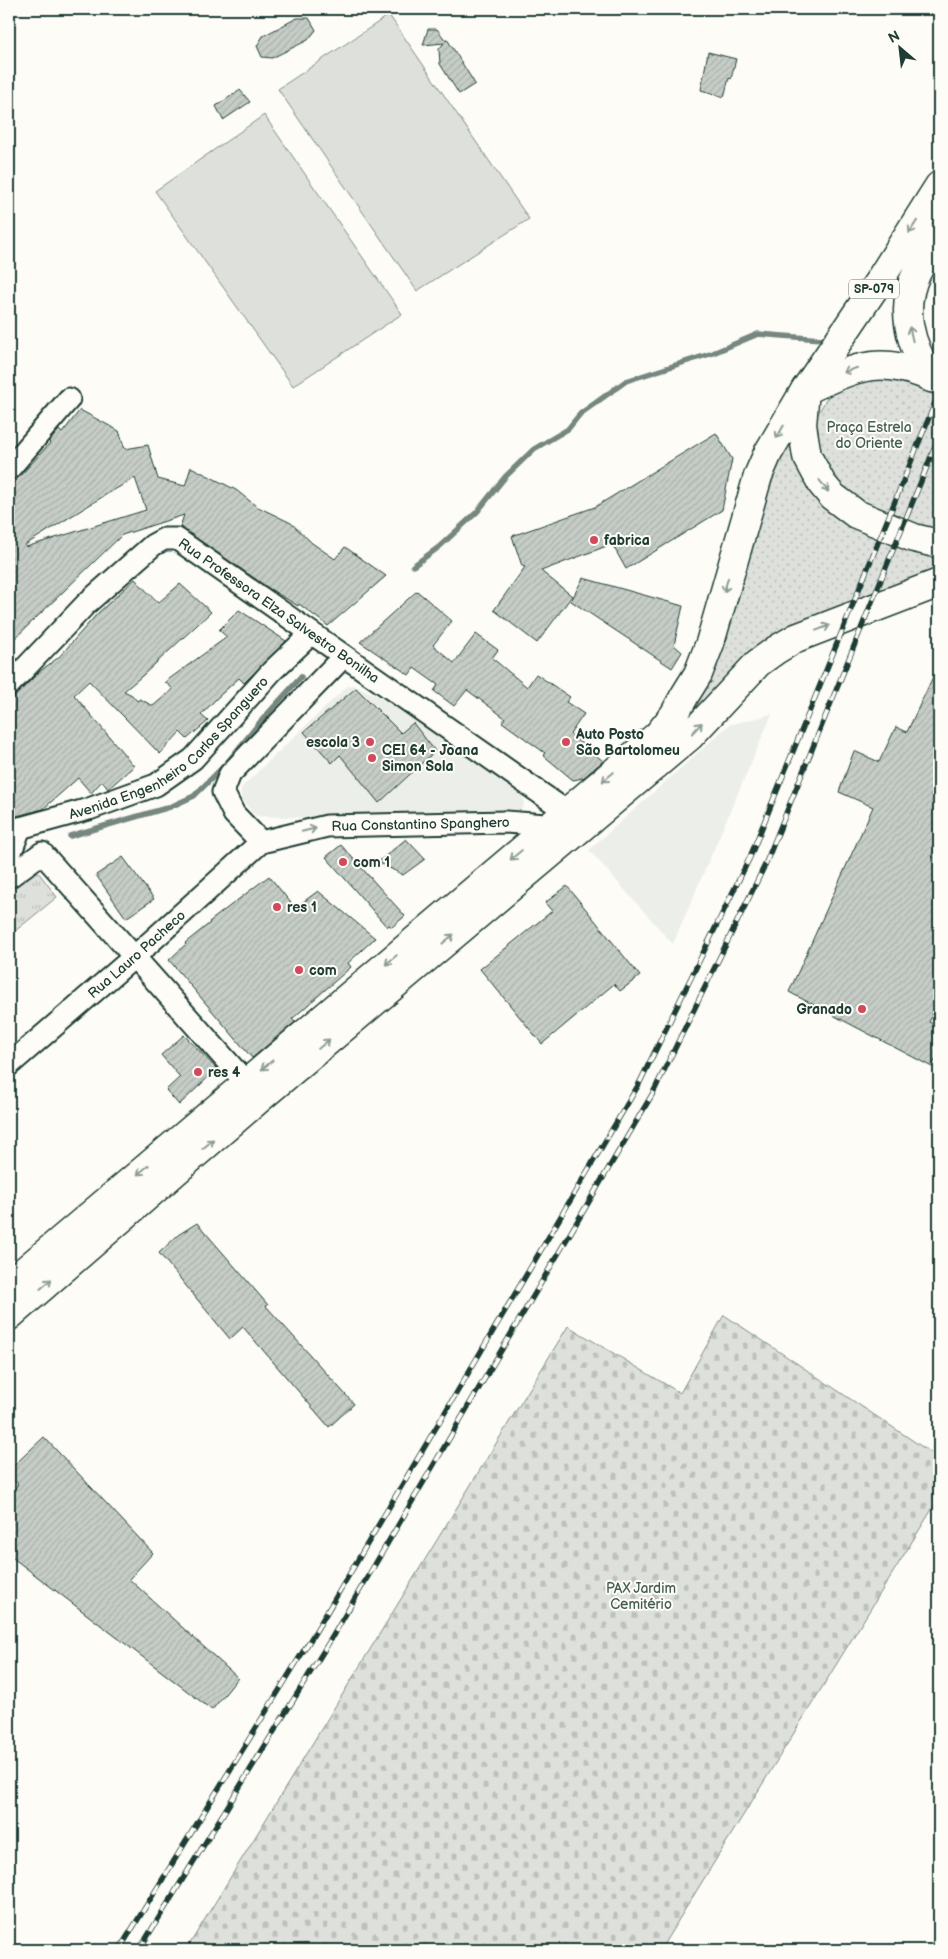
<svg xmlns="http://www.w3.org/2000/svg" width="948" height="1959" font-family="'Balsamiq Sans',sans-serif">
	<defs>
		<pattern id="grass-tufts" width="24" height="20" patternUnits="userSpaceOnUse" patternTransform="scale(1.25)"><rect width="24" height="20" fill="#dde0db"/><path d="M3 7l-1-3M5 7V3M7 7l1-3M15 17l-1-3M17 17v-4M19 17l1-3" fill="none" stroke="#bdc1bd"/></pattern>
		<pattern id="cemetery-stones" width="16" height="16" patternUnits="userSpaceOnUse" patternTransform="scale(1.25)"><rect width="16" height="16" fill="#dde0db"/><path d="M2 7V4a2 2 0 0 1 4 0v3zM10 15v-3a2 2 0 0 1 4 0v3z" fill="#bdc1bd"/></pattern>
		<pattern id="park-dots" width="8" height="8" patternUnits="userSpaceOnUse" patternTransform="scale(1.25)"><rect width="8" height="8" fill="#dde0db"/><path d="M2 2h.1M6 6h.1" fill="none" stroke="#bdc1bd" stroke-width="1.8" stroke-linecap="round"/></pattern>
		<pattern id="building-hatch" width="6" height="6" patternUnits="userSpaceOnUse" patternTransform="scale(1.25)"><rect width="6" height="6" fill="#c6cdc7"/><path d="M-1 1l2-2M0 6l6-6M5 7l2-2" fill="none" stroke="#aab1ac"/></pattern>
	</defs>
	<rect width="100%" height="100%" fill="#fdfcf7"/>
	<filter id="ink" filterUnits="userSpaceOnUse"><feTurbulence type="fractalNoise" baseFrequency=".02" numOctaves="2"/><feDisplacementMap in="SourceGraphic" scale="10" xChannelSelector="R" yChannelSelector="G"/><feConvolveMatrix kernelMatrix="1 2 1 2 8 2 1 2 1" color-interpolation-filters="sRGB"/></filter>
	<g filter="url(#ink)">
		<!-- built -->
		<g fill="#eceee9">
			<path d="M354,685L391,702L447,739L523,793L524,804L520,813L500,817L311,818L257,816L252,813L241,797V788L338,695L348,686Z"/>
			<path d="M772,714L673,944L589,850L729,725Z"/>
		</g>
		<!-- grass -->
		<path fill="url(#grass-tufts)" stroke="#7e8e88" d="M38,872L57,897L9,936V881Z"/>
		<!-- cemetery -->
		<path fill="url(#cemetery-stones)" stroke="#7e8e88" d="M724,1315L939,1458V1498L660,1950H186L568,1326L680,1393Z"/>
		<!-- park -->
		<g fill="url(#park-dots)" stroke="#7e8e88">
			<path d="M871,376L914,381L939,394V531L870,510L823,471L814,423L820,410L828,396L851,382Z"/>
			<path d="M791,431L797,462L939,556V571L858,607L684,729L760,503Z"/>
		</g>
		<!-- pitch -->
		<g fill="#dde0db" stroke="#7e8e88">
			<path d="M389,15L529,219L417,291L278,89Z"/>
			<path d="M264,115L402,314L293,386L155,191Z"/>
		</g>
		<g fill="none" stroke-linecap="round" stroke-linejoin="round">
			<!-- stream -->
			<g stroke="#75877f" stroke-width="5.5">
				<path d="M413,566L439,547L477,512L505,477L534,449L568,429L580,414L626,381L713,353L758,334L821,339"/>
				<path d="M70,836L170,807L194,796L226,764L261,721L301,677"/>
			</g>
		</g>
		<!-- building -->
		<g fill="url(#building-hatch)" stroke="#1f3d34" fill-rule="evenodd">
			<path d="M297,18H309L316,30L308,40L272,58L262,57L257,46L263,36Z"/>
			<path d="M428,29H437L446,41L447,39L475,84L459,94L440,64L439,49L444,43L423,45Z"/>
			<path d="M708,52L736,59L731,79L729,78L724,97L701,90Z"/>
			<path d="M240,90L250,102L223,120L216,106Z"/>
			<path d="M80,410L119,431L125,449L148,445L158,479L185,486L191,467L236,490L256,506L291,523L312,543L335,559L345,547L386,576L328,626L299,604L298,606L270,589L180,527L184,515L122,535L9,644V488L50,443L49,442L59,430L62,433ZM135,478L146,510L26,547L25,545L107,494Z"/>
			<path d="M716,433L732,459L722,510L626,569L612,544L541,571L572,596L537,643L494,610L525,567L522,566L512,536L595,507Z"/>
			<path d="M583,578L683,606L674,645L682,652L672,668L571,601Z"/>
			<path d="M135,579L158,603L180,584L211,612L142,676L124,691L132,695L137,701L140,699L153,706L173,689L165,682L227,637L219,630L239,610L286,641L244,683L239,678L217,698L201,715L208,721L187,739L180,732L160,754L89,681L74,695L134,766L108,789L102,781L91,793L78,778L43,809L13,817L9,811V702L39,672L59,657L97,614Z"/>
			<path d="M417,591L452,621L433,645L454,663L476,634L498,650L492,658L527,687L536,674L570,697L566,702L584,714L570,734L603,761L583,778L573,780L543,755L545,753L502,722L505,718L467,690L454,706L434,691L438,685L414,668L409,675L360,642Z"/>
			<path d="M939,664V1002L929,1022L939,1027V1052L932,1067L789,992L873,807L839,792L854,751L879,762L896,727L907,732Z"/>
			<path d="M356,688L401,733L413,723L435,751L379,803L340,755L332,763L304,732Z"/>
			<path d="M406,839L425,859L403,875L378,862Z"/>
			<path d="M341,845L405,916L392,927L389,925L387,927L326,857Z"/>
			<path d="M123,857L154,899L126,918L96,875Z"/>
			<path d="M269,876L295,908L318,891L375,938L348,963L351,967L292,1019L295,1022L252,1058L169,960L186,944L185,943L210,923L209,922Z"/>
			<path d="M567,886L640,976L620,991L614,984L542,1044L480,969L552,911L545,903Z"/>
			<path d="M184,1035L217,1069L179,1105L166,1090L180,1077L161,1055Z"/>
			<path d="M197,1223L268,1305L266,1306L354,1404L329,1427L243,1327L230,1339L159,1253L178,1235Z"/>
			<path d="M44,1437L153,1553L129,1579L238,1678L212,1710L9,1555V1497L18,1484L9,1476V1470Z"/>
		</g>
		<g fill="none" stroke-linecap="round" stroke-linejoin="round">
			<!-- minor casing -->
			<g stroke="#1f3d34" stroke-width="25">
				<g id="minor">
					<path d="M9,469L69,399"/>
					<path id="s1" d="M9,685L87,603L153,545L164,539H177L563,809L577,824"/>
					<path id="s2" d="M9,831L89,809L156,785L193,759L272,671L311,634"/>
					<path d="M261,842L234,814L223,792L230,774L344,656"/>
					<path d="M9,857L20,828"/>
					<path d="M9,877L42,853L257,1095"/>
					<path id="s3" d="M9,1065L134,957L261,842L327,826L506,822L559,826"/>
				</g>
			</g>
			<!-- secondary casing -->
			<g stroke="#1f3d34" stroke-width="31">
				<g id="secondary">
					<path d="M9,1284L658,735L674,715L685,695L698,674L710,643L758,476L768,453L805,390"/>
					<path d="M9,1316L260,1098L690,736L758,663L776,650L796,638L939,583"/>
				</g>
			</g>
			<!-- primary casing -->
			<g stroke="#1f3d34" stroke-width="31">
				<g id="primary">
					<path d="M939,186L879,281L805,390L802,425L807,456L822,484L832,496L856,514L914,538L939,544"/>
					<path d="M931,378C910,345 899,309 917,272C923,260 932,248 939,236"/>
					<path d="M806,390C860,365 880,355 938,380"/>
				</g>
			</g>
			<!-- minor -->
			<use href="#minor" stroke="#fdfcf7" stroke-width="21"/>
			<!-- secondary -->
			<use href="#secondary" stroke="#fdfcf7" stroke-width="28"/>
			<!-- primary -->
			<use href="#primary" stroke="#fdfcf7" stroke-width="28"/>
			<!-- rail casing -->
			<g stroke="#1f3d34" stroke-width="5.5">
				<g id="rail">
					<path d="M119,1950L317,1629L639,1084L750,857L939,393"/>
					<path d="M139,1950L331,1639L653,1093L765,865L939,437"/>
				</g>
			</g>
			<!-- rail -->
			<use href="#rail" stroke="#fdfcf7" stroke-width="4" stroke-dasharray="11" stroke-linecap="butt"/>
		</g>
		<!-- one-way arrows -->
		<defs><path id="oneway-shaft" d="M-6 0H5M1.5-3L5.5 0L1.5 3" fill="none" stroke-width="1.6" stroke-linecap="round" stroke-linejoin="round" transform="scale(1.25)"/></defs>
		<g stroke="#8e9c96">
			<use href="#oneway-shaft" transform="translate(913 227) rotate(122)"/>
			<use href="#oneway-shaft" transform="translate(911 334) rotate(-103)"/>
			<use href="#oneway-shaft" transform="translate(850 370) rotate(162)"/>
			<use href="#oneway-shaft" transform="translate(780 432) rotate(120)"/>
			<use href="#oneway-shaft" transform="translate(824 486) rotate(52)"/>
			<use href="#oneway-shaft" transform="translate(726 585) rotate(106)"/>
			<use href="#oneway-shaft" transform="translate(823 628) rotate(-21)"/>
			<use href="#oneway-shaft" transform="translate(697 728) rotate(-47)"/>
			<use href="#oneway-shaft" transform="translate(608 777) rotate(140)"/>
			<use href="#oneway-shaft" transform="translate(309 830) rotate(-14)"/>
			<use href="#oneway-shaft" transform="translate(516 855) rotate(140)"/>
			<use href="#oneway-shaft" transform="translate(448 939) rotate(-40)"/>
			<use href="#oneway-shaft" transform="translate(391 960) rotate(140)"/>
			<use href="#oneway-shaft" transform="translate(324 1044) rotate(-40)"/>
			<use href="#oneway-shaft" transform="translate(267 1065) rotate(140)"/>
			<use href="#oneway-shaft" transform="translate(208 1144) rotate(-41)"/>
			<use href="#oneway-shaft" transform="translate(143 1170) rotate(140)"/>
			<use href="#oneway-shaft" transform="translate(46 1284) rotate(-41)"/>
		</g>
	</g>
	<!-- markers -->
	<g fill="#d1495b" stroke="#fdfcf7" stroke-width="2">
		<circle cx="594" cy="540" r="5"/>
		<circle cx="370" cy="742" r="5"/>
		<circle cx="566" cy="742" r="5"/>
		<circle cx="372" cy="758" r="5"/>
		<circle cx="343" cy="862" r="5"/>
		<circle cx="277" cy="907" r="5"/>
		<circle cx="299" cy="970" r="5"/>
		<circle cx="862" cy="1009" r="5"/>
		<circle cx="198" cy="1072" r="5"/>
	</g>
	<g text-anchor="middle" stroke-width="4" stroke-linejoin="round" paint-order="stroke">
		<!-- shield labels -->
		<rect fill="#fdfcf7" stroke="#62766e" stroke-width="1" x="849" y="279.5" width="50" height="19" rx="4"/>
		<g font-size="12" font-weight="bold" fill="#1f3d34">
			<text x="874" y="293">SP-079</text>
		</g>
		<!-- park labels -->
		<g font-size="14" fill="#455e55" stroke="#fdfcf7">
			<text x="869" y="432">Praça Estrela<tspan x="869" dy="16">do Oriente</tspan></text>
			<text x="641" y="1593">PAX Jardim<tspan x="641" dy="16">Cemitério</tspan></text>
		</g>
		<!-- poi labels -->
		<g font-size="14" font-weight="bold" fill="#1f3d34" stroke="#fdfcf7" text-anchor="start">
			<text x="604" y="545">fabrica</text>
			<text x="576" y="739">Auto Posto<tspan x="576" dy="16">São Bartolomeu</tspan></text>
			<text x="360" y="747" text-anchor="end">escola 3</text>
			<text x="382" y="755">CEI 64 - Joana<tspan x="382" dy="16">Simon Sola</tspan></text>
			<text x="353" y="867">com 1</text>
			<text x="287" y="912">res 1</text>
			<text x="309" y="975">com</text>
			<text x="852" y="1014" text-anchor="end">Granado</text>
			<text x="208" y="1077">res 4</text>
		</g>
		<!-- street labels -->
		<g font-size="14" fill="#1f3d34" stroke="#fdfcf7">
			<text dy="5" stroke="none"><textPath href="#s1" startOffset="351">Rua Professora Elza Salvestro Bonilha</textPath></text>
			<text dy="5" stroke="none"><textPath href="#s2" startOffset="185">Avenida Engenheiro Carlos Spanguero</textPath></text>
			<text dy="5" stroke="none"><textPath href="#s3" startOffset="498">Rua Constantino Spanghero</textPath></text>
			<text dy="5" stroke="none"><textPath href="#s3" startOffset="169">Rua Lauro Pacheco</textPath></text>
		</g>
	</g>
	<!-- margin -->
	<rect width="948" height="1959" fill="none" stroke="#fdfcf7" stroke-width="30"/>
	<rect x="15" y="15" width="918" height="1929" fill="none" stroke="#1f3d34" stroke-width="2" filter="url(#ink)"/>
	<!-- north arrow -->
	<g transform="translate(900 48) rotate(332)" stroke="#fdfcf7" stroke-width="4" paint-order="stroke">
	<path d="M0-4L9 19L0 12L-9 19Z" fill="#1f3d34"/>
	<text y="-8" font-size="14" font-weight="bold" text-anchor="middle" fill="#1f3d34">N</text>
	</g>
</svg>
